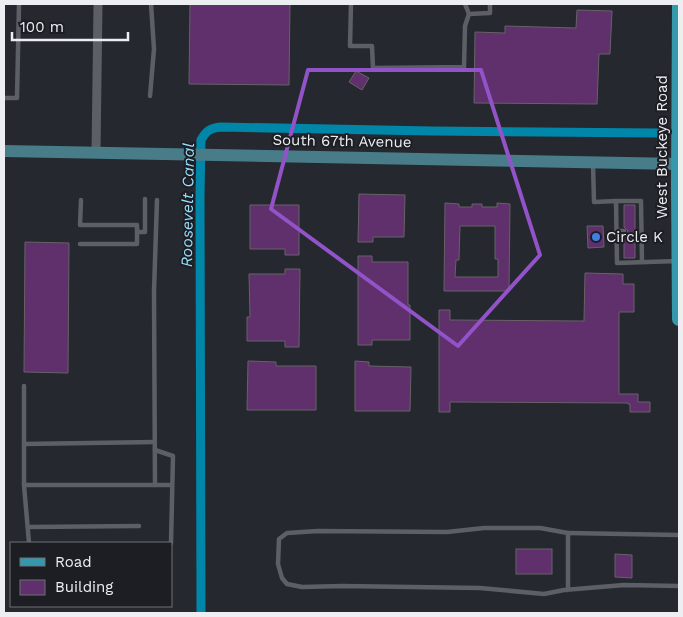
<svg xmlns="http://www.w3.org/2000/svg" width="683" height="617" font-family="'Work Sans',sans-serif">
	<rect width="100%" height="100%" fill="#25282e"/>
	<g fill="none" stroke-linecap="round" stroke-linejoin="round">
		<!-- canal -->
		<path stroke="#0086a9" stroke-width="9" d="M201,613L200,196L201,140C206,131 210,128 221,127L432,131L659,133"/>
	</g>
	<!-- building -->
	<g fill="#5f306b" stroke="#676268" fill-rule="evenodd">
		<path d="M190,4H290L289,85L189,84Z"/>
		<path d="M577,10L612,11L610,54H599L597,104L474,103L475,32L505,33V26L576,28Z"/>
		<path d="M356,71L369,78L362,90L349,82Z"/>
		<path d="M359,194L405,195L404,237H373V242H358Z"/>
		<path d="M445,203L459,204V207H472V204H482V207H497V203L510,204L509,291H444ZM460,226H495V259H498V277H455L456,260H459Z"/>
		<path d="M250,205H299V255H285V249H250Z"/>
		<path d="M624,205H635V258H624V235L628,231L624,227Z"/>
		<path d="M587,226H603L604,247L588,248Z"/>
		<path d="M25,242L69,243L68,373L24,372Z"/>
		<path d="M358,256H372V262H408V305H410V340H372V345H358Z"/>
		<path d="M285,269H300L299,347H285V341H247V317H250L249,274H285Z"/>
		<path d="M585,273L623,274V284H634V312H619V394H638V402H650V412H630V404H628V403L450,402V412H439V310H450V320L584,321Z"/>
		<path d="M248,361L276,362V366H316V410H247Z"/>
		<path d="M355,361L369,362V366L411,367L410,411H355Z"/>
		<rect x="516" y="549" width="36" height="25"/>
		<path d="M615,554L632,555V578L615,577Z"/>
	</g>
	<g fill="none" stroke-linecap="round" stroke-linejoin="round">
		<!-- service -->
		<g stroke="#5c5f66" stroke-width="4.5">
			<path d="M351,4L350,46H372L373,68L464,67L465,26L469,14L490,13V4"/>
			<path d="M465,4L469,14"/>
			<path d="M150,96L154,49L151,4"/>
			<path d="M4,98H17L19,4"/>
			<path d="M593,164L594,202L616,201L617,263L678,261"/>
			<path d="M616,201H641L642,262"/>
			<path d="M617,231H624"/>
			<path d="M137,232H145V199"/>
			<path d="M80,244H137V225H80L81,200"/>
			<path d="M24,386V485H155L154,291L157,200"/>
			<path d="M24,444L155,442"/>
			<path d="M155,450L173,456L171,543"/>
			<path d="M24,485L29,543"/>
			<path d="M155,485H172"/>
			<path d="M28,527L139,526"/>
			<path d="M568,533L679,535"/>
			<path d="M568,590V533L540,528H484L447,532L318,531L287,533L279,539L278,564L282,578L287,584L302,587L342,586L480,588L544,594L564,590L624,585L679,586"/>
		</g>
		<!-- minor -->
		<path stroke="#5c5f66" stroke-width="9" d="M96,152L98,4"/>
		<!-- secondary -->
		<path stroke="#487c89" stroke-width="12" d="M4,151L679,164"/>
		<!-- primary -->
		<path stroke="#3499ad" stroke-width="14" d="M679,4L678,184L679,319"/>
	</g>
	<!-- marked area -->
	<path fill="none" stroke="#9253c9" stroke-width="4" stroke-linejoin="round" d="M308,70H481L540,255L458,346L271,209Z"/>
	<!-- markers -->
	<circle fill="#3f7fe0" stroke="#1c1e24" stroke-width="2" cx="596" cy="237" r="5"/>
	<g text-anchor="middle" stroke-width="4" stroke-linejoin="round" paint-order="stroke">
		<!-- street labels -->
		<g font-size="15" fill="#eceef2" stroke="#1c1e24">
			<text transform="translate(342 141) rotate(1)" y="5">South 67th Avenue</text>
			<text transform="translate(662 147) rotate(-90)" y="5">West Buckeye Road</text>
		</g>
		<!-- poi labels -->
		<g font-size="15" fill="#eceef2" stroke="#1c1e24" text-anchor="start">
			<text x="606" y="242">Circle K</text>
		</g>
		<!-- water labels -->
		<g font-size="16" font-style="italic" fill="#96dffd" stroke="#1c1e24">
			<text transform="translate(187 205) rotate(-89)" y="6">Roosevelt Canal</text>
		</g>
	</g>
	<!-- border -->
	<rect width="683" height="617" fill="none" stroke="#eceef2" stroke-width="10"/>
	<!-- legend -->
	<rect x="10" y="542" width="162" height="65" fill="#1c1e24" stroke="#6f7176"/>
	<rect x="20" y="558" width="25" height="8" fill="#3499ad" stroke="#6f7176"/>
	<text x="55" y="567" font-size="15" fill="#eceef2">Road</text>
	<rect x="20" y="580" width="25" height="15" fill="#5f306b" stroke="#6f7176"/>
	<text x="55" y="592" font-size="15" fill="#eceef2">Building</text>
	<!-- scale -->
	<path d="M12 32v8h116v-8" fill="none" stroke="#eceef2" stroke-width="2.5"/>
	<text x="20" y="32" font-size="15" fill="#eceef2" stroke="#1c1e24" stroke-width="4" paint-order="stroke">100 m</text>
</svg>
